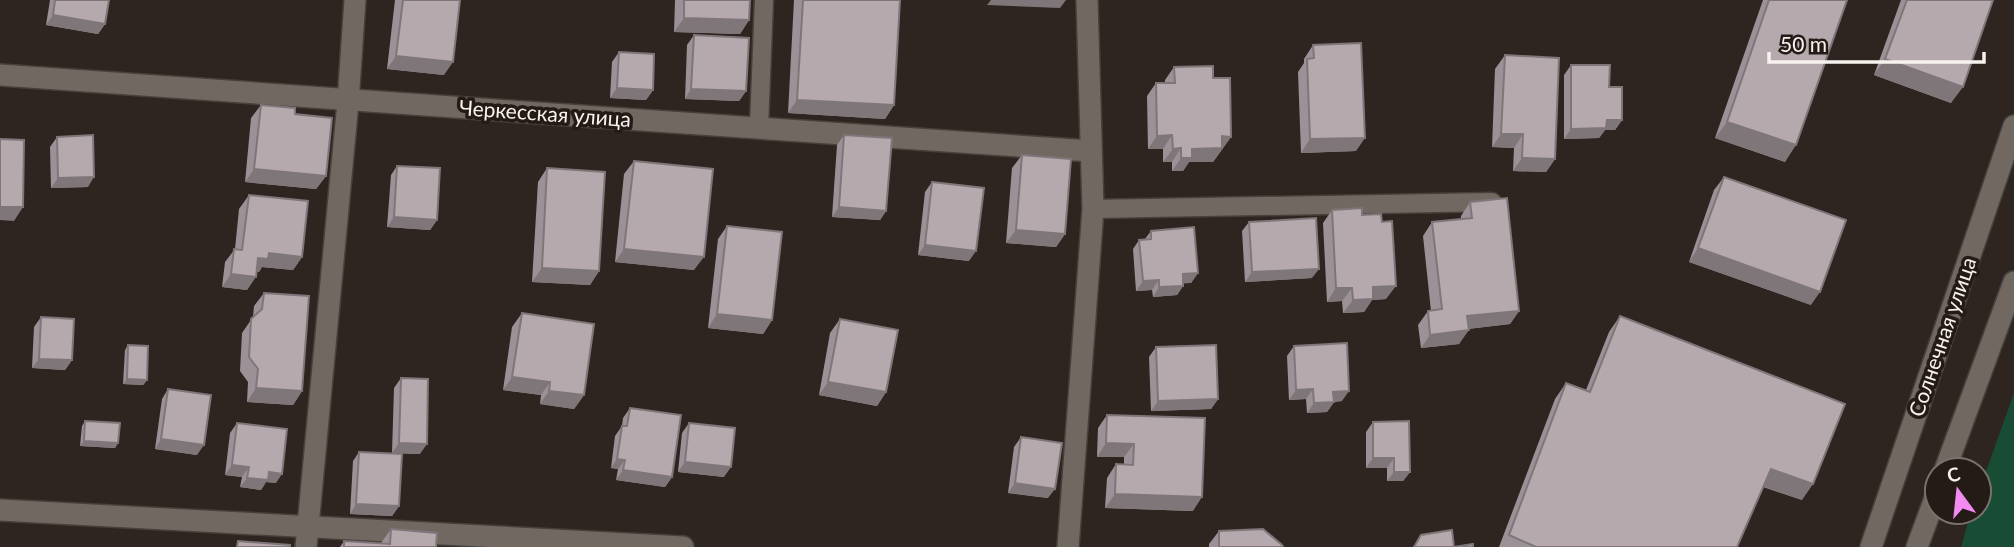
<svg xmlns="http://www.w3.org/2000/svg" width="2014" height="547" font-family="Lato,sans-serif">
	<rect width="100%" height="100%" fill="#2e2520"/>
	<!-- green -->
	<path fill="#184c34" d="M2014,393V547H1961L1971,512H1979V491Z"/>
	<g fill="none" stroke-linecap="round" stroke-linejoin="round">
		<!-- lane casing -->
		<g stroke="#48403b" stroke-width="21">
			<g id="lane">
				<path d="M759,126L764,0"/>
				<path d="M1093,209L1492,202"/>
			</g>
		</g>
		<!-- street casing -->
		<g stroke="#48403b" stroke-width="24">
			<g id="street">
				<path d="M0,75C363,103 727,124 1090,151"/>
				<path d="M0,510L683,547"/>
				<path d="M306,547L348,102L355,0"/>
				<path d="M1068,547L1093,209L1087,0"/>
			</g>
		</g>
		<!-- secondary casing -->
		<g stroke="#48403b" stroke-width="24">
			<g id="secondary">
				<path d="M1945,470L2014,282"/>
				<path d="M1871,547L2014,126"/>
				<path d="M1917,547L1937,493"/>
			</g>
		</g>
		<!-- lane -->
		<use href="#lane" stroke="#726862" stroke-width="18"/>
		<!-- street -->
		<use href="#street" stroke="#726862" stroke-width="21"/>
		<!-- secondary -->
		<use href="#secondary" stroke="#726862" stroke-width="21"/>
	</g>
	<!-- wall -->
	<g fill="#9c9196">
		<path d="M50,0H109L105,24L98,34L46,25Z"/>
		<path d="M395,0H460L444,75L387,69Z"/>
		<path d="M675,0H750L749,20L740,34L674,32Z"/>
		<path d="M794,0H900L894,105L885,119L788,113Z"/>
		<path d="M1763,0H1847L1785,162L1715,138Z"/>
		<path d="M1901,0H1993L1951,103L1874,75Z"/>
		<path d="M694,35L746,91L739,101L685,99L687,45Z"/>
		<path d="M1313,45L1356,151L1301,153L1298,72L1304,63V59Z"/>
		<path d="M619,52L653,90L646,100L610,98L612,62Z"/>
		<path d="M1505,55L1555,159L1546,172L1513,171L1514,148L1492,147L1495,69Z"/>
		<path d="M1571,65L1609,87L1622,120L1615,130H1605L1599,138L1564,139V75Z"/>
		<path d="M1174,67L1213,78L1231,137L1213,162H1189L1183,171H1172V162H1163V149H1148L1147,96L1156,83H1165V80Z"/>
		<path d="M261,105L295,114L326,176L316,189L245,182L251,118Z"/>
		<path d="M844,135L886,211L880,220L832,217L837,145Z"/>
		<path d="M57,137L88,187L51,188L50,147Z"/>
		<path d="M1022,155L1065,234L1056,247L1006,243L1012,168Z"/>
		<path d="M634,161L694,270L615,262L624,174Z"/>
		<path d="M397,166L437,220L430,230L387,227L391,175Z"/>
		<path d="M547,168L599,271L590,285L532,282L538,182Z"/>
		<path d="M1724,177L1811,305L1689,262L1714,190Z"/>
		<path d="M932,182L969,261L918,255L925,192Z"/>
		<path d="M249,195L302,257L293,270L262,267L259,272H257L247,290L222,287L225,262L235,249L239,209Z"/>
		<path d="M1470,202L1519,311L1510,324L1468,329L1459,344L1421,348L1418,325L1428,311H1431L1423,236L1432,222L1461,219V216Z"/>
		<path d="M1332,210L1362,215L1386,299L1372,300L1364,312L1343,313L1342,301L1327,302L1323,223Z"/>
		<path d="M1249,222L1312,278L1245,282L1242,231Z"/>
		<path d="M727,226L772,320L763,334L708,328L718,239Z"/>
		<path d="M1151,231L1198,273L1191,283H1183V286L1177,295L1153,297L1152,290L1136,291L1133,249L1139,240L1145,239Z"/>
		<path d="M264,293L302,391L293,405L247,402L248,382L240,371L242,333L253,317L254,306Z"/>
		<path d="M522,313L584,395L574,409L540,404L541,395L503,390L512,327Z"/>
		<path d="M1620,316L1802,500L1763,487L1737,547H1499L1555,399L1566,383L1586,390L1609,332Z"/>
		<path d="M41,317L72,360L65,370L32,368L34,327Z"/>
		<path d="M840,319L886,392L877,406L819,395L830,333Z"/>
		<path d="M128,345L147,380L143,385L123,384L125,350Z"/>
		<path d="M1294,346L1342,401L1334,402L1327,412L1307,413L1306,399L1289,400L1287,356Z"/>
		<path d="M1156,347L1218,399L1211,409L1151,411L1149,357Z"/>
		<path d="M401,378L420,454L392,453L394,388Z"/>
		<path d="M168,389L197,455L155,449L162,399Z"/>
		<path d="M630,408L672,477L665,487L616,480L618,469L611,468L615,436L622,426L623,418Z"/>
		<path d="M1107,415L1193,511L1105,508L1107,478L1116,464L1124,465V457H1097L1098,428Z"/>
		<path d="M85,421L118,443L115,448L80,446L82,426Z"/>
		<path d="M1373,422L1410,472L1403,481H1387V468H1366V432Z"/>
		<path d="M237,423L276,483L266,482L261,490L240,487L242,477L225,475L230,433Z"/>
		<path d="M689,423L724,477L678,472L682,433Z"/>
		<path d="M1021,437L1048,498L1008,493L1014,447Z"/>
		<path d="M359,452L399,506L392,516L350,514L353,461Z"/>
		<path d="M391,529L436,547H340L344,541L381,543Z"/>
		<path d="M1219,531L1283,547H1209V544Z"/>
	</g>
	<!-- shaded-wall -->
	<g fill="#7f767a">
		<path d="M991,0H1066L1060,8L987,5Z"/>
		<path d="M53,15L105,24L98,34L46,25Z"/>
		<path d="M684,18L749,20L740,34L674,32Z"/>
		<path d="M396,56L453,62L444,75L387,69Z"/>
		<path d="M1885,59L1963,87L1951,103L1874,75Z"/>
		<path d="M617,88L653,90L646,100L610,98Z"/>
		<path d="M691,89L746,91L739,101L685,99Z"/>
		<path d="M797,100L894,105L885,119L788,113Z"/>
		<path d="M1607,120H1622L1615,130H1605L1599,138L1564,139L1571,129Z"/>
		<path d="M1727,122L1796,145L1785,162L1715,138Z"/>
		<path d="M1501,134H1523L1514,148L1492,147Z"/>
		<path d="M1172,135L1163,149H1148L1157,136Z"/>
		<path d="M1222,136L1231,137L1213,162H1189L1183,171H1172L1181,158L1192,149Z"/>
		<path d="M1365,138L1356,151L1301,153L1310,139Z"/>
		<path d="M1181,148L1172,162H1163L1173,149Z"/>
		<path d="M1522,158L1555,159L1546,172L1513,171Z"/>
		<path d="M254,169L326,176L316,189L245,182Z"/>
		<path d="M94,177L88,187L51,188L58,178Z"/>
		<path d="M0,207H23L14,221L0,220Z"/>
		<path d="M839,207L886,211L880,220L832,217Z"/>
		<path d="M394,217L437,220L430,230L387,227Z"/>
		<path d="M1016,230L1065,234L1056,247L1006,243Z"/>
		<path d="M925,245L976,251L969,261L918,255Z"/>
		<path d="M1698,248L1820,292L1811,305L1689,262Z"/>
		<path d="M624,249L704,257L694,270L615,262Z"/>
		<path d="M269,253L302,257L293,270L262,267L259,272L249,271L258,258Z"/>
		<path d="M542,268L599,271L590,285L532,282Z"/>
		<path d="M1319,269L1312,278L1245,282L1252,272Z"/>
		<path d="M1198,273L1191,283L1176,284L1183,274Z"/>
		<path d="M231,274L256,277L247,290L222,287Z"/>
		<path d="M1159,280L1152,290L1136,291L1143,281Z"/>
		<path d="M1183,286L1177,295L1153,297L1159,287Z"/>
		<path d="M1396,286L1386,299L1372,300L1364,312L1343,313L1353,300L1373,287Z"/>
		<path d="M1336,288H1352L1342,301L1327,302Z"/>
		<path d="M1519,311L1510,324L1458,330L1467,316Z"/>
		<path d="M717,314L772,320L763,334L708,328Z"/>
		<path d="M1469,330L1459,344L1421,348L1430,335Z"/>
		<path d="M39,359L72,360L65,370L32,368Z"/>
		<path d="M512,377L550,382L541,395L503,390Z"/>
		<path d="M127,379L147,380L143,385L123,384Z"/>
		<path d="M828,382L886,392L877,406L819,395Z"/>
		<path d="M256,388L302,391L293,405L247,402Z"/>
		<path d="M1313,389L1306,399L1289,400L1296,390Z"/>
		<path d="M549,391L584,395L574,409L540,404Z"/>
		<path d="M1349,391L1342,401L1326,402L1333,392Z"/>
		<path d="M1218,399L1211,409L1151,411L1158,401Z"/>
		<path d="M1334,402L1327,412L1307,413L1314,403Z"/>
		<path d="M161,439L204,445L197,455L155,449Z"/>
		<path d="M84,441L118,443L115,448L80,446Z"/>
		<path d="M399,443L427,444L420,454L392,453Z"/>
		<path d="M1106,443L1134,444L1124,457H1097Z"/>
		<path d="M1373,458H1394L1387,468H1366Z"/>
		<path d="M617,459L625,460L618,469L611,468Z"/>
		<path d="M685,462L731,467L724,477L678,472Z"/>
		<path d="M232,465L249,467L242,477L225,475Z"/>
		<path d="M1771,469L1813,484L1802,500L1759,485Z"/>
		<path d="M623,470L672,477L665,487L616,480Z"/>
		<path d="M269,472L282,474L276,483L266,482L261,490L240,487L247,478Z"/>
		<path d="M1394,472H1410L1403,481H1387Z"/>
		<path d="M1015,483L1055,489L1048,498L1008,493Z"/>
		<path d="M1115,494L1202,497L1193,511L1105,508Z"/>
		<path d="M356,504L399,506L392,516L350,514Z"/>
	</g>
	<!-- building -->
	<g fill="#b5a9ae" stroke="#7f767a" stroke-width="2">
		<path d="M55,0H109L105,24L53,15Z"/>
		<path d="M403,0H460L453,62L396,56Z"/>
		<path d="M684,0H750L749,20L684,18Z"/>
		<path d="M803,0H900L894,105L797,100Z"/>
		<path d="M1769,0H1847L1796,145L1727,122Z"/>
		<path d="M1907,0H1993L1963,87L1885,59Z"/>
		<path d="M694,35L749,38L746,91L691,89Z"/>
		<path d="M1361,43L1365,138L1310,139L1307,59L1314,58L1313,45Z"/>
		<path d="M619,52L654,54L653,90L617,88Z"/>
		<path d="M1505,55L1559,58L1555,159L1522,158L1523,134H1501Z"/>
		<path d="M1571,65H1610L1609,87H1622V120H1607L1606,128L1571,129Z"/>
		<path d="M1213,66V78H1230L1231,137L1222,136V148L1192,149V158H1181V148L1173,149L1172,135L1157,136L1156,83H1175L1174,67Z"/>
		<path d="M261,105L295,108V114L332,118L326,176L254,169Z"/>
		<path d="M93,135L94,177L58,178L57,137Z"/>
		<path d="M844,135L892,138L886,211L839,207Z"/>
		<path d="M0,139L24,140L23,207H0Z"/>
		<path d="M1022,155L1071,159L1065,234L1016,230Z"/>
		<path d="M634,161L713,169L704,257L624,249Z"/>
		<path d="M397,166L440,168L437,220L394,217Z"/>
		<path d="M547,168L605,172L599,271L542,268Z"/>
		<path d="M1724,177L1846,220L1820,292L1698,248Z"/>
		<path d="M932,182L984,188L976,251L925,245Z"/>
		<path d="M249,195L308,201L302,257L269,253L268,259L258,258L256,277L231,274L234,249L242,250Z"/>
		<path d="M1507,198L1519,311L1467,316L1469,330L1430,335L1428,311L1442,309L1432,222L1472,218L1470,202Z"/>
		<path d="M1362,208V215L1381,214L1382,222L1392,221L1396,286L1373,287V299L1353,300L1352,288H1336L1332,210Z"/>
		<path d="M1316,218L1319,269L1252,272L1249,222Z"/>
		<path d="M727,226L782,232L772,320L717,314Z"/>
		<path d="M1194,227L1198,273L1183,274V286L1159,287V280L1143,281L1139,240L1151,239V231Z"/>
		<path d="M264,293L309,296L302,391L256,388L258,369L249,357L251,319L262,309Z"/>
		<path d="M522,313L594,324L584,395L549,391L550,382L512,377Z"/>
		<path d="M1620,316L1845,404L1813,484L1771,469L1737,547H1536L1509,535L1566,383L1590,392Z"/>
		<path d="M41,317L74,319L72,360L39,359Z"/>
		<path d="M840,319L898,330L886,392L828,382Z"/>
		<path d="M1347,343L1349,391L1333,392L1334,402L1314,403L1313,389L1296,390L1294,346Z"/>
		<path d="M128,345L148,346L147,380L127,379Z"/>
		<path d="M1216,345L1218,399L1158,401L1156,347Z"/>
		<path d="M401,378L428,379L427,444L399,443Z"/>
		<path d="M168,389L211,395L204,445L161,439Z"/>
		<path d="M630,408L681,415L672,477L623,470L625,460L617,459L622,426H627Z"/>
		<path d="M1107,415L1205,418L1202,497L1115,494L1116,464L1133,465L1134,444L1106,443Z"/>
		<path d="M85,421L120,423L118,443L84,441Z"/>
		<path d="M1409,421L1410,472H1394V458H1373V422Z"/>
		<path d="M237,423L287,429L282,474L269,472L268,480L247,478L249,467L232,465Z"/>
		<path d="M689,423L735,428L731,467L685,462Z"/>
		<path d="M1021,437L1062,443L1055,489L1015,483Z"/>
		<path d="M359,452L402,454L399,506L356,504Z"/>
		<path d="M391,529L437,533L436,547H344V541L390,544Z"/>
		<path d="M1263,529L1282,545L1283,547H1219V531Z"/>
		<path d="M1452,530L1454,547L1473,544V547H1414L1421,535Z"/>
		<path d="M238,541L290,545V547H237Z"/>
	</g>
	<g text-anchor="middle" stroke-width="7" stroke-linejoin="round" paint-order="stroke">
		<!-- street labels -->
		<g font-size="21" fill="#f8f2ee" stroke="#241b17">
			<text transform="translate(545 114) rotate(4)" y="7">Черкесская улица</text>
			<text transform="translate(1943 337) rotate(-71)" y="7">Солнечная улица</text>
		</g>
	</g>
	<!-- north arrow -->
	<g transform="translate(1958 491) rotate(345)"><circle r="33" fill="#241b17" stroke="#79716d" stroke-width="2"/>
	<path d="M0-5L12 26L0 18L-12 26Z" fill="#f28af2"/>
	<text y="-10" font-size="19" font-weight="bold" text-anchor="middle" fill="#f8f2ee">С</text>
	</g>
	<!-- scale -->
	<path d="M1769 52v10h215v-10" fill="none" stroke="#f8f2ee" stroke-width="3.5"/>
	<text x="1780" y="52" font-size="21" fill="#f8f2ee" stroke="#241b17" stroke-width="5" paint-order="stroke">50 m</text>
</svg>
